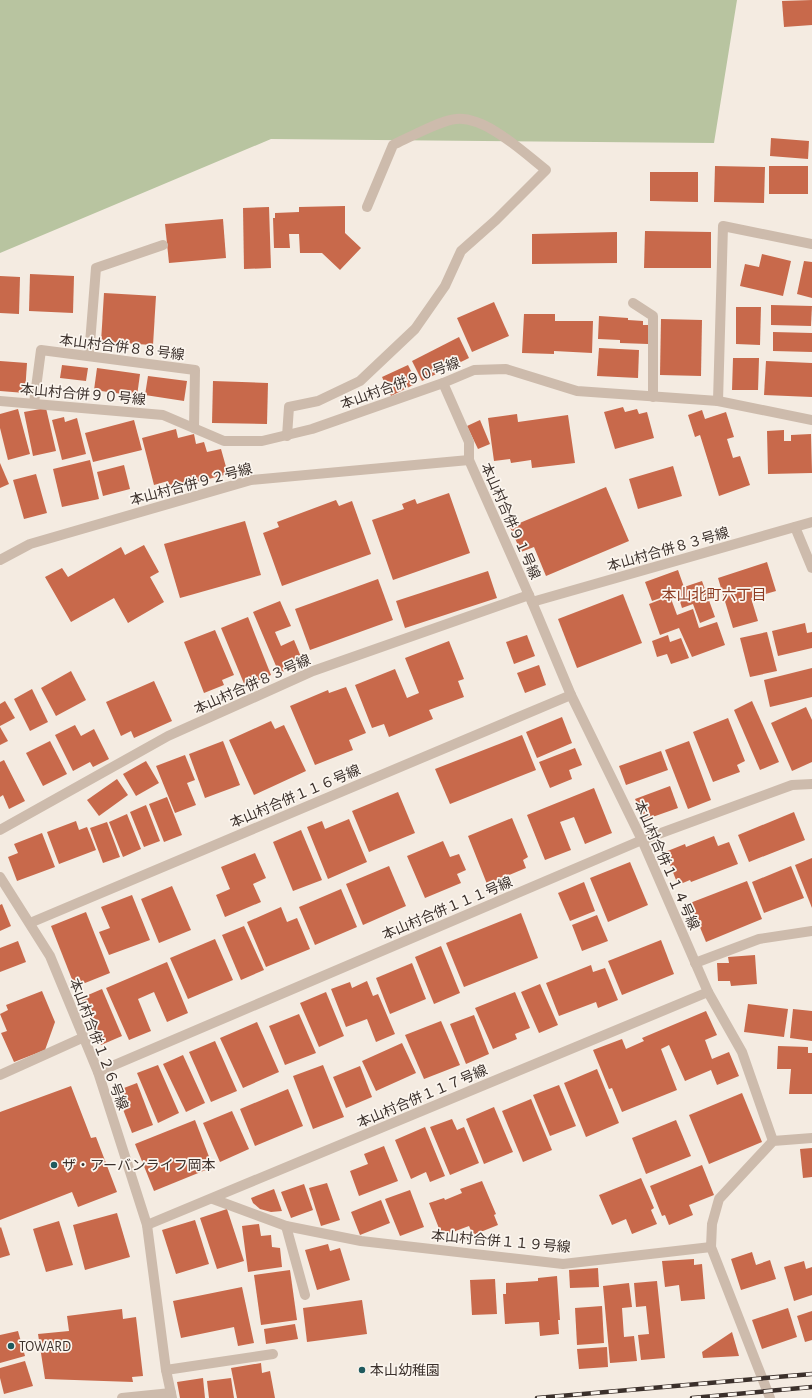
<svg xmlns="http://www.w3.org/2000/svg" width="812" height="1398" font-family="'Alegreya Sans','Noto Sans JP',sans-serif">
	<rect width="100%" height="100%" fill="#f4ebe1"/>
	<!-- green -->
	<path fill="#b8c4a0" d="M0,0H737L714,143L271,139L0,253Z"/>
	<!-- building -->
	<g fill="#c8694b">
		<path d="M812,0V25L784,27L782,1Z"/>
		<path d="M771,138L809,141L808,159L770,156Z"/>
		<path d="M715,166L765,167L764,203L714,202Z"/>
		<rect x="769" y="166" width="39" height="28"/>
		<path d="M650,172H698V202L650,201Z"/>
		<path d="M345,206V233L361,248L340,270L322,253H300L299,234H289L290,248H274L273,218H275V213L299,212V207Z"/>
		<path d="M269,207L271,268L244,269L243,208Z"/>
		<path d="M223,219L226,258L169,263L165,224Z"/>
		<path d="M645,231L711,232V268H644Z"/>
		<path d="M617,232V263L532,264V234Z"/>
		<path d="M762,254L791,261L783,296L740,286L745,264L759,267Z"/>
		<path d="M804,261L812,262V298L797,294Z"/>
		<path d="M30,274L74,276L73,313L29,311Z"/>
		<path d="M0,276L20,277L19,314L0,313Z"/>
		<path d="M104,293L156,296L153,345L101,342Z"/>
		<path d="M494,302L509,336L472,352L457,318Z"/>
		<path d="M771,305L812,306L811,326L771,325Z"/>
		<path d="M736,307H761L760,345L736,344Z"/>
		<path d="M524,314H555V321H593L592,353L554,351V354L522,353Z"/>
		<path d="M599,316L628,318V320L643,321V325H649L648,344L620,343V340L598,339Z"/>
		<path d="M661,319L702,320L701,376L660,375Z"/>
		<path d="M773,332L812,333V352L773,351Z"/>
		<path d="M459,337L469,358L422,381L412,361Z"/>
		<path d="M599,348L639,350L638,378L597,376Z"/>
		<path d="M733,358H759L758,390H732Z"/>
		<path d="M0,361L27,363L25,393L0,391Z"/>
		<path d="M766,361L812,363V397L764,395Z"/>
		<path d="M62,365L88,368L86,381L60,378Z"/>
		<path d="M408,365L417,383L391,396L382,377Z"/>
		<path d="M97,368L140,374L137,396L94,390Z"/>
		<path d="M148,376L187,381L184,401L145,395Z"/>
		<path d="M213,381L268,383L267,424L212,423Z"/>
		<path d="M623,407L625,412L637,409L639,414L647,412L654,438L615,449L604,412Z"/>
		<path d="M46,408L56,451L33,456L24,412Z"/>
		<path d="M18,409L30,454L8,460L0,428V414Z"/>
		<path d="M702,410L705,419L726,412L734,437L727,439L733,458L740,456L750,485L719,496L700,435L695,437L688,415Z"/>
		<path d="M517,414L518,422L568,415L575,463L532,468L531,460L511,463L510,459L494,461L488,418Z"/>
		<path d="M64,417L65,422L77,418L86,454L62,460L52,420Z"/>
		<path d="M134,420L142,450L93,462L85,433Z"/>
		<path d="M480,420L490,444L478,449L467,426Z"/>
		<path d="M176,429L178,438L194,434L196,444L204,442L207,452L221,449L228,474L170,489L168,481L154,485L142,438Z"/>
		<path d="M784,430V441H791V435L811,434L812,473L768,474L767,431Z"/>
		<path d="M90,460L99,499L62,507L53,469Z"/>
		<path d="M0,463L9,484L0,488Z"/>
		<path d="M124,465L130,489L103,496L97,472Z"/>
		<path d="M673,466L682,496L638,509L629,479Z"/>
		<path d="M36,474L47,513L24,519L13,480Z"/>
		<path d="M606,487L629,541L546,576L534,547L521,552L510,527Z"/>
		<path d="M449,493L470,553L393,580L372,520L404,509L402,504L415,499L417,504Z"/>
		<path d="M336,500L339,506L352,501L371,554L282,586L263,533L279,527L277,522Z"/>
		<path d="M245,521L261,575L180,598L164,544Z"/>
		<path d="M144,545L159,572L150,577L164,602L128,623L114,598L71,622L45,577L62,568L68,577L121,547L125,555Z"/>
		<path d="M767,562L776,591L751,598L758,621L733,628L718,578Z"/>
		<path d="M678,570L684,587L702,581L715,617L700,623L693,604L682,608L677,592L652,601L645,582Z"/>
		<path d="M488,571L497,598L405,628L396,601Z"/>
		<path d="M378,579L393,620L310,650L295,609Z"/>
		<path d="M623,594L642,643L577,668L558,619Z"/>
		<path d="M670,596L677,615L693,609L699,628L717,622L725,645L692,657L679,628L660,635L649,604Z"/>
		<path d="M280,601L291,626L275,632L281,646L294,640L304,664L279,673L253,612Z"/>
		<path d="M248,617L271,675L245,686L221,628Z"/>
		<path d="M805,623L807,633L812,632V648L778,656L772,631Z"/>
		<path d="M215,630L234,675L222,680L224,685L204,693L184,642Z"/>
		<path d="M767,632L777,671L750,677L740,638Z"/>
		<path d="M527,635L535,656L514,664L506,642Z"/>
		<path d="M668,635L670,642L681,638L689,658L671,664L667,654L657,657L652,641Z"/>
		<path d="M449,641L464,679L458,681L464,697L429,710L433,719L389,737L384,724L372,728L355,685L395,669L407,698L419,693L405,658Z"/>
		<path d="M539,665L546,685L525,693L517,673Z"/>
		<path d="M812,668V697L770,707L764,680Z"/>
		<path d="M71,671L86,700L56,716L41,688Z"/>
		<path d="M154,681L172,721L134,738L131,731L121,736L106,702Z"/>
		<path d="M346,687L366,733L349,740L353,750L315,765L290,706L328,690L329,693Z"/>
		<path d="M32,689L48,722L30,731L14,699Z"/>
		<path d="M5,701L15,718L0,726V704Z"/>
		<path d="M752,701L779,762L760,770L734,710Z"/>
		<path d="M806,707L812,720V762L792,771L771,723Z"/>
		<path d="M562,717L572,743L537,758L526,732Z"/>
		<path d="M728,718L745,761L737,765L740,772L713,782L693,732Z"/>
		<path d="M271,721L275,729L284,725L306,771L254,795L229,740Z"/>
		<path d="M75,725L81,736L94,729L109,759L93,767L90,762L73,771L55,735Z"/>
		<path d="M0,727L8,741L0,745Z"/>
		<path d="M522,735L536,770L450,804L435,769Z"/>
		<path d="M50,741L67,774L43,786L26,753Z"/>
		<path d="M223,741L240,785L205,798L189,754Z"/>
		<path d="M689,741L711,800L688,809L665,750Z"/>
		<path d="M575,748L582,765L569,770L572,779L550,788L539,762Z"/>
		<path d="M661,751L668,770L626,785L619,766Z"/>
		<path d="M185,755L195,780L187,783L196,805L175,813L156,766Z"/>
		<path d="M4,760L25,801L9,809L3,795L0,797V762Z"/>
		<path d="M146,761L159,783L136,796L123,774Z"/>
		<path d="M117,779L128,795L99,816L87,800Z"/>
		<path d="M670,786L678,808L644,820L635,799Z"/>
		<path d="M594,788L612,833L585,844L574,817L560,822L571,850L545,860L527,815Z"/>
		<path d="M398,792L415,833L369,852L352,811Z"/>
		<path d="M167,797L182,835L164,842L149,804Z"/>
		<path d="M146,805L160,841L144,847L130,812Z"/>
		<path d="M794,812L805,840L749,862L738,835Z"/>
		<path d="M127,814L141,849L123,857L109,822Z"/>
		<path d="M512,818L528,857L523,860L526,868L487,884L468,836Z"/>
		<path d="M349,819L367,862L328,879L307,827L322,821L325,829Z"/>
		<path d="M76,821L79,830L87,827L96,850L59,864L47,832Z"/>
		<path d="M107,822L120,857L103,863L90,828Z"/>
		<path d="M301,830L322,880L293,891L273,842Z"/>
		<path d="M42,833L55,867L17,881L8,857L18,853L14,844Z"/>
		<path d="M714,836L718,846L729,842L738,864L691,882L690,880L678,885L665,852L685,844L686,847Z"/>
		<path d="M443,841L450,857L459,854L466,870L457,874L461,883L425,898L407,856Z"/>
		<path d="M255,853L266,878L253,884L261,902L225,917L216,895L230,889L221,867Z"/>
		<path d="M812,858V908L795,865Z"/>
		<path d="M630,862L648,905L608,922L590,878Z"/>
		<path d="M389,866L406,906L363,925L346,884Z"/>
		<path d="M791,866L804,898L764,913L752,882Z"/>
		<path d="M747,881L762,919L706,942L690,903Z"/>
		<path d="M584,882L595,911L570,921L558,893Z"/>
		<path d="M172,886L191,930L159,943L141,899Z"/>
		<path d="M341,889L357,927L315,945L299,907Z"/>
		<path d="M132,895L150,940L109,955L99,932L110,928L101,907Z"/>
		<path d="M2,904L11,926L0,931V905Z"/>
		<path d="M281,907L287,922L297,918L310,949L266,967L247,922Z"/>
		<path d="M86,912L110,973L75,987L51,926Z"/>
		<path d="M521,913L538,958L464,987L446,943Z"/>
		<path d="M597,915L608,941L582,951L572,925Z"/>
		<path d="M244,926L264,970L241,980L222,935Z"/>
		<path d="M215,939L233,980L188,999L170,958Z"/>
		<path d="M661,940L674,974L622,995L608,961Z"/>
		<path d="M18,941L26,962L0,972V948Z"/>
		<path d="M441,946L460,993L434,1004L415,957Z"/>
		<path d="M755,955L757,984L731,986L730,981H718L717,963H729L728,957Z"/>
		<path d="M167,962L188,1013L167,1022L154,992L138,999L151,1031L129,1040L106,988Z"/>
		<path d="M412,963L426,999L390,1014L376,978Z"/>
		<path d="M591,965L593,972L605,968L618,1000L598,1008L596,1002L559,1016L546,983Z"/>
		<path d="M367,981L373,996L378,994L395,1034L376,1042L367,1019L346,1027L331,989L350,982L352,988Z"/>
		<path d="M540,984L558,1025L539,1033L521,992Z"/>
		<path d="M102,989L122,1036L101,1045L81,998Z"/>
		<path d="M42,991L55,1022L45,1050L14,1062L1,1033L7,1031L0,1014L8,1010L6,1005Z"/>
		<path d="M326,992L344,1036L319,1047L300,1003Z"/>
		<path d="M515,992L530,1028L515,1034L517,1039L493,1049L475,1008Z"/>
		<path d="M748,1004L788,1009L784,1037L744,1032Z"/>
		<path d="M793,1009L812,1011V1041L790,1038Z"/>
		<path d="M706,1011L717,1035L705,1040L712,1059L729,1052L739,1076L717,1085L711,1070L685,1081L669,1045L661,1049L677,1090L622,1112L612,1088L609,1089L593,1050L622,1039L626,1049L644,1041L642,1038Z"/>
		<path d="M299,1014L316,1053L285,1065L269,1026Z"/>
		<path d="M474,1015L489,1054L466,1064L450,1024Z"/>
		<path d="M441,1021L460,1065L424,1079L405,1035Z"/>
		<path d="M257,1022L279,1072L243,1088L220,1038Z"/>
		<path d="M215,1041L237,1091L211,1102L189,1052Z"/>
		<path d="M402,1043L416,1073L376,1091L362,1061Z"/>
		<path d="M778,1046L808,1047V1053H812V1094H789L791,1069H777Z"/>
		<path d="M183,1055L205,1103L186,1112L163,1064Z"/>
		<path d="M158,1065L179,1113L158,1123L137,1073Z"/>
		<path d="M323,1065L344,1117L313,1129L293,1076Z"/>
		<path d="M360,1066L372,1097L346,1108L333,1077Z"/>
		<path d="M597,1069L619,1123L586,1137L564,1083Z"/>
		<path d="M137,1083L153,1125L132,1133L116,1091Z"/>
		<path d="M559,1085L576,1126L550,1136L533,1095Z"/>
		<path d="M71,1086L91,1138L96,1137L117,1192L78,1207L72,1192L0,1220V1112Z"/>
		<path d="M288,1089L303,1126L255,1146L240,1109Z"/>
		<path d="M742,1093L762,1142L709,1164L689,1115Z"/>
		<path d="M531,1099L552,1150L523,1162L502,1111Z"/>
		<path d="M494,1107L513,1152L484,1164L466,1119Z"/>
		<path d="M232,1111L249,1149L220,1162L203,1123Z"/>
		<path d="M452,1119L457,1130L464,1127L479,1163L450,1175L430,1127Z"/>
		<path d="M195,1120L213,1167L154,1191L135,1144Z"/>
		<path d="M676,1120L691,1156L646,1174L632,1138Z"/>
		<path d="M425,1127L445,1176L430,1182L426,1172L411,1179L395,1140Z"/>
		<path d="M384,1146L398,1181L359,1196L350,1171L368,1164L364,1154Z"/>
		<path d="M812,1148V1177L803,1178L800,1149Z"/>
		<path d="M702,1165L714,1195L689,1205L693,1215L669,1225L665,1215L662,1216L650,1186Z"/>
		<path d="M641,1178L654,1208L651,1210L657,1224L632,1234L626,1219L612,1225L599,1195Z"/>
		<path d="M482,1181L496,1214L494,1215L498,1225L473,1235L469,1226L442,1236L429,1203L444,1198L445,1200L462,1193L460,1189Z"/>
		<path d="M327,1183L340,1220L321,1226L309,1188Z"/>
		<path d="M304,1184L313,1210L291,1218L281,1192Z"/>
		<path d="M274,1189L282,1211L271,1212L260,1209L253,1203L251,1198Z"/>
		<path d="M410,1190L424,1227L400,1236L385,1199Z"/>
		<path d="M381,1200L390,1223L360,1235L351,1212Z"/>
		<path d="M227,1209L244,1261L217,1269L200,1218Z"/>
		<path d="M117,1213L130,1257L85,1270L73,1225Z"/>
		<path d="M195,1220L209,1264L176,1274L162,1230Z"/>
		<path d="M59,1221L73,1265L46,1272L33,1229Z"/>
		<path d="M259,1224L261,1236L271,1235L272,1247L280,1248L282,1267L248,1272L242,1226Z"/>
		<path d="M1,1227L10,1255L0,1258V1228Z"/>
		<path d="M328,1244L330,1251L340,1248L350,1280L317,1290L305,1250Z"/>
		<path d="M752,1252L756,1265L770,1260L776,1279L741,1290L731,1259Z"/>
		<path d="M694,1259V1265L702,1264L705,1299L681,1301L679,1285L665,1287L662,1261Z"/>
		<path d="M804,1261L806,1269L812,1267V1295L794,1301L784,1267Z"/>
		<path d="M598,1268L599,1287L570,1288L569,1270Z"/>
		<path d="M290,1270L297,1320L261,1325L254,1275Z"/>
		<path d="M557,1276L560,1320H558L559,1334L540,1336L539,1322L505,1324L503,1294H506V1283L538,1281V1278Z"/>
		<path d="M495,1279L497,1314L472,1315L470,1280Z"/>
		<path d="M657,1281L665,1358L641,1360L638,1335L649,1334L646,1306L636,1307L634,1283Z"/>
		<path d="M629,1283L632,1307L622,1308L624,1337L634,1336L637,1361L610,1363L603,1286Z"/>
		<path d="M242,1287L254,1343L238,1346L234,1327L181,1338L173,1301Z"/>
		<path d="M362,1300L367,1334L307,1342L303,1308Z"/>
		<path d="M602,1306L604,1343L577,1345L575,1308Z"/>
		<path d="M788,1308L797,1337L762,1349L752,1320Z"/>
		<path d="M122,1309L123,1319L136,1317L143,1376L132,1377L133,1382L45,1379L38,1334L69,1331L67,1316Z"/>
		<path d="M812,1311V1340L805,1342L797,1316Z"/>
		<path d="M295,1324L298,1339L266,1344L264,1329Z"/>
		<path d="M18,1331L25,1356L0,1363V1335Z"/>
		<path d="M732,1332L739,1356L703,1358L702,1352Z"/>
		<path d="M607,1347L608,1367L579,1369L577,1349Z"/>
		<path d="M25,1361L33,1386L4,1394L0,1378V1368Z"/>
		<path d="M261,1363L262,1373L270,1371L275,1398H237L231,1368Z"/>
		<path d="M203,1378L205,1398H180L177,1382Z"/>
		<path d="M231,1378L234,1398H209L207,1381Z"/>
	</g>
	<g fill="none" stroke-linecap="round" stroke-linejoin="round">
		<!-- lane -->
		<g stroke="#cdbbac" stroke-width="10">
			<path d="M633,303L653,316V397"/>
			<path d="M89,356L96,268L163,245"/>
			<path d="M718,401L723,226L812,244"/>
			<path d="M34,403L41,350L195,370L194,428"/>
			<path d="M286,1226L305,1295"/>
			<path d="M122,1398L171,1393"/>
		</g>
		<!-- street -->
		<g stroke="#cdbbac" stroke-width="10">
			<path d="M443,383L469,442V460L532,602L571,695L642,840L708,992L742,1052L773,1141"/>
			<path d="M0,401L163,415L224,441H262L312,429L443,383L474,370L506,369L577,391L718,401L812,420"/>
			<path d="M287,436L289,407L318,401L360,381L415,329L445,286L461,251L496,220L546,170C524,153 486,116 456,119C441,120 408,138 393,145L367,207"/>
			<path d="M795,527L812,568"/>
			<path d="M0,560L30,544L251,480L469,460"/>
			<path d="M532,602L812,522"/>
			<path d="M0,830L168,736L313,671L529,595"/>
			<path d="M0,877L50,956L98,1072L147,1225L166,1370L172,1398"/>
			<path d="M30,923L571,695"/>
			<path d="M695,963L759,939L812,931"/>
			<path d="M98,1072L642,840L792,785L812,784"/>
			<path d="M0,1075L82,1038"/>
			<path d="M213,1199L286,1226L361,1241L563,1264L711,1247L770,1398"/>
			<path d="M147,1225L708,992"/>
			<path d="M711,1247L712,1224L719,1199L773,1141L812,1138"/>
			<path d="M166,1370L273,1354"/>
		</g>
		<!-- rail casing -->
		<g stroke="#3b302b" stroke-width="4.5">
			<g id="rail">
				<path d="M537,1398L812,1374"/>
				<path d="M692,1398L812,1387"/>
			</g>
		</g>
		<!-- rail -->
		<use href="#rail" stroke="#fbf5ee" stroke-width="3" stroke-dasharray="9" stroke-linecap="butt"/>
	</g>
	<!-- markers -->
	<g fill="#1f5a5e" stroke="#fbf5ee" stroke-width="1.5">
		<circle cx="54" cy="1165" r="4"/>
		<circle cx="11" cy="1346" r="4"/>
		<circle cx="362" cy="1370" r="4"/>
	</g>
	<g text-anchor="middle" stroke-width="3.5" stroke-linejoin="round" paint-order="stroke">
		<!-- street labels -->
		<g font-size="14" fill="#3b302b" stroke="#fbf5ee">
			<text transform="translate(122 347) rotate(7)" y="5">本山村合併８８号線</text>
			<text transform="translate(400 383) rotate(-20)" y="5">本山村合併９０号線</text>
			<text transform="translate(83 394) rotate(5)" y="5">本山村合併９０号線</text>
			<text transform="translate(191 484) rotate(-15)" y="5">本山村合併９２号線</text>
			<text transform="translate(511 521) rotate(66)" y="5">本山村合併９１号線</text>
			<text transform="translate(668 549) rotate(-16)" y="5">本山村合併８３号線</text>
			<text transform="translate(252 684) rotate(-24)" y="5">本山村合併８３号線</text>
			<text transform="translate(295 796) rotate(-23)" y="5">本山村合併１１６号線</text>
			<text transform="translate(667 865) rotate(66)" y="5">本山村合併１１４号線</text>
			<text transform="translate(447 908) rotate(-23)" y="5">本山村合併１１１号線</text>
			<text transform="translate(99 1044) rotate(69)" y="5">本山村合併１２６号線</text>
			<text transform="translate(422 1096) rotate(-23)" y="5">本山村合併１１７号線</text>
			<text transform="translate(501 1241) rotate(5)" y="5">本山村合併１１９号線</text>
		</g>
		<!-- poi labels -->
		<g font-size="14" fill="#3b302b" stroke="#fbf5ee" text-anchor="start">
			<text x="62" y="1170">ザ・アーバンライフ岡本</text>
			<text x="19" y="1351">TOWARD</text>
			<text x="370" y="1375">本山幼稚園</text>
		</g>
		<!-- neighbourhood labels -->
		<g font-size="15" fill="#8c3b22" stroke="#fbf5ee">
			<text x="714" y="600">本山北町六丁目</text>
		</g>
	</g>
</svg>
